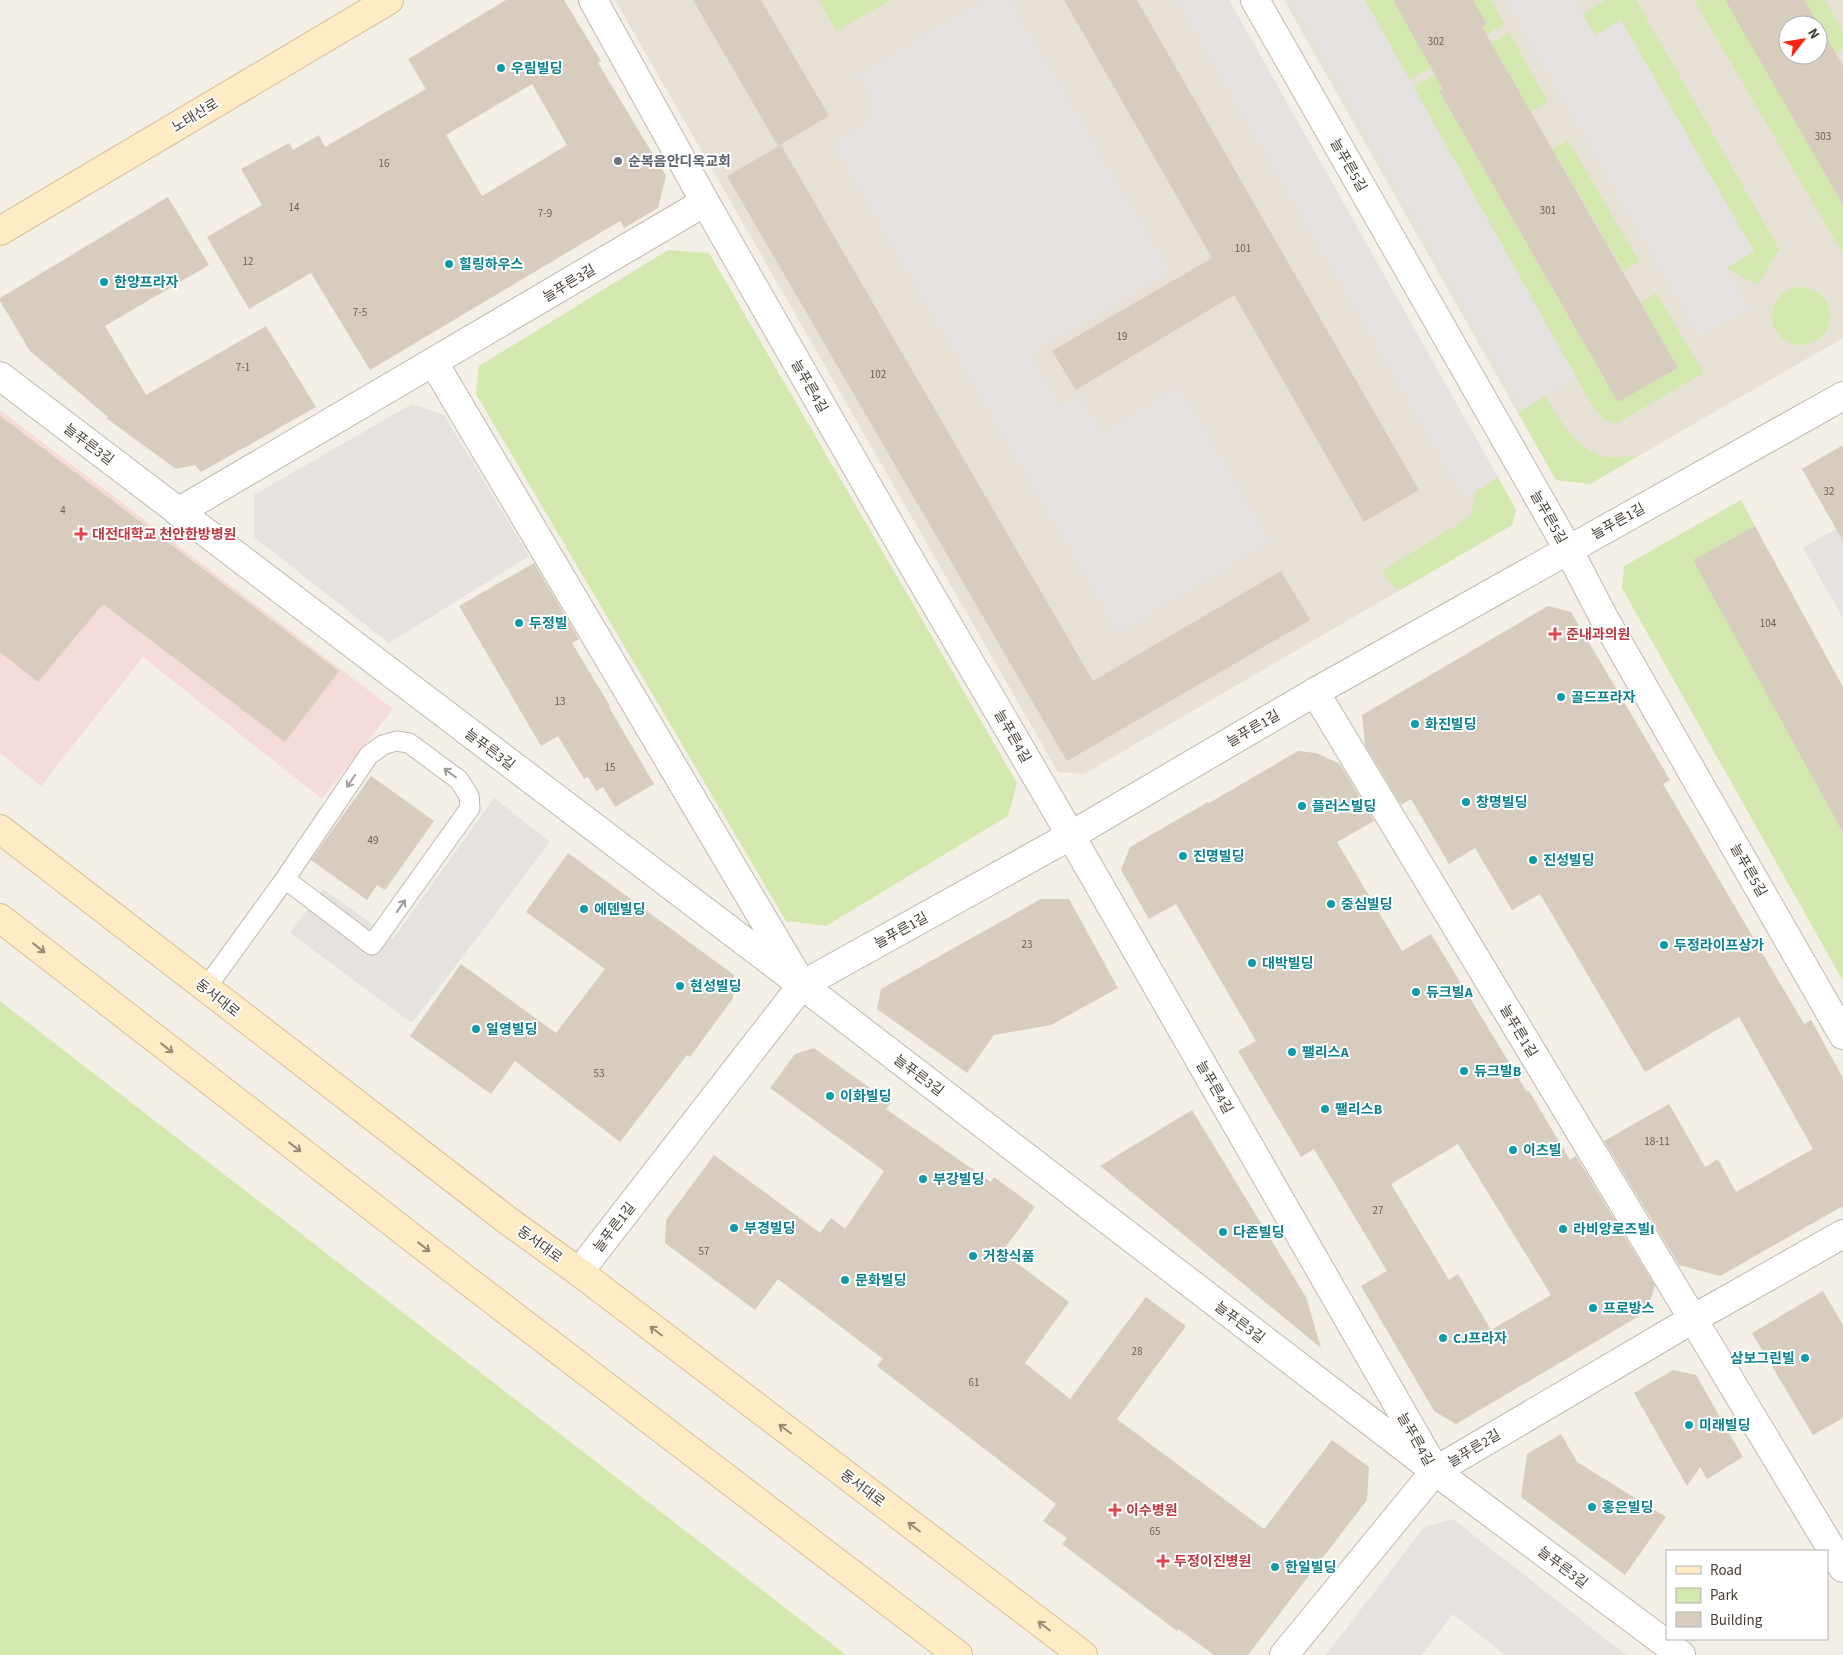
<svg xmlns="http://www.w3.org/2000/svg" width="1843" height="1655" font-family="'Source Sans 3','Noto Sans KR',sans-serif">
	<rect width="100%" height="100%" fill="#f3eee6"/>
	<!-- residential -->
	<g fill="#e7e0d4" fill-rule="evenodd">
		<path d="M615,0H1229L1516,510L1512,525L1084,774L1058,772Z"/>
		<path d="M1284,0H1843V338L1590,484L1556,480ZM1788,25H1818V55H1788Z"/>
	</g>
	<!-- medical -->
	<path fill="#f4dbd9" d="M0,410L393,709L322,799L143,657L41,786L0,753Z"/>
	<!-- green -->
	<g fill="#d3e8ae">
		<path d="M819,0H891L836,31Z"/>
		<path d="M1365,0H1393L1426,58L1487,24L1473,0H1491L1504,24L1409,80Z"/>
		<path d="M1605,0H1636L1779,249L1761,280L1756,284L1726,268L1754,251L1621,20L1595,35L1583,14Z"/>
		<path d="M1694,0H1725L1843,205V254Z"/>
		<path d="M1804,0H1825L1843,31V49L1836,54Z"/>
		<path d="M1509,33L1548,102L1531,112L1500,57L1439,92L1618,402L1678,368L1641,303L1656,293L1704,373L1615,424C1596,419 1586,393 1576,377L1413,87Z"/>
		<path d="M1568,140L1639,261L1623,270L1553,149Z"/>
		<path d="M668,250L709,253L1017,783L1008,816L826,926L786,921L476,394L479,366Z"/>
		<circle cx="1801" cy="316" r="29"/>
		<path d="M1545,396C1557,417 1577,449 1602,456C1613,459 1627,456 1638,456L1590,484L1556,480L1518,413Z"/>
		<path d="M1498,477L1516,510L1512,525L1402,589L1395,588L1382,571L1471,516L1476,491Z"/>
		<path d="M1741,500L1755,526L1694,560L1843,833V981L1622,588L1624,566Z"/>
		<path d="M0,1001L846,1655H0Z"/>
	</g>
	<!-- parking -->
	<g fill="#e4e1de">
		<path d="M984,0H1010L1170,272L1030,355L1060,406L1080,395L1102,432L1179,387L1271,542L1118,633L832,143L869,121L872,114L875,106L857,75Z"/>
		<path d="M1176,0H1229L1498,477L1464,498Z"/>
		<path d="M1291,0H1365L1576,377L1522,410Z"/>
		<path d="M1506,0H1575L1595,35L1621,20L1754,252L1726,268L1749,309L1699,337Z"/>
		<path d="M412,404L444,415L529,556L389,643L254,537V495Z"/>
		<path d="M1843,525V618L1803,548Z"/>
		<path d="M494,798L550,842L412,1023L290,933L323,889L393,939Z"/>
		<path d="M1453,1519L1626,1655H1505L1453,1614L1422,1655H1326L1424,1527Z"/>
	</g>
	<!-- building -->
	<g fill="#d8ccbe" fill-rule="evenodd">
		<path d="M506,0H564L601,61L598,63L666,176L658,208L624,228L620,221L370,370L311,273L249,309L207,237L262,205L241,169L289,143L293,150L319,135L325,147L426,89L408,59ZM532,84L567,145L482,196L446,135Z"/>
		<path d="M693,0H761L829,116L778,146Z"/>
		<path d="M1064,0H1137L1419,490L1364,522L1234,295L1076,390L1052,351L1212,258Z"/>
		<path d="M1393,0H1473L1487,24L1482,27L1678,368L1618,402L1439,91L1443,89Z"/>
		<path d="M1725,0H1804L1836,54L1843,66V205ZM1788,25H1818V55H1788Z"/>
		<path d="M781,145L1093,681L1281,571L1310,620L1067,761L727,176Z"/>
		<path d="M168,197L209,265L105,326L146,395L266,326L316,407L201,472L195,465L176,469L106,418L108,417L30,351L0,301V298Z"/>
		<path d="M0,416L339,671L285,742L103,604L38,682L0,652Z"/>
		<path d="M1843,445V541L1802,469Z"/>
		<path d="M1755,526L1843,687V833L1693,560Z"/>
		<path d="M534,563L579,639L572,643L610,706L609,707L654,784L615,807L603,787L596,791L588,777L584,779L558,736L541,746L459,606Z"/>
		<path d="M1548,606L1571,612L1670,780L1663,784L1804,1024L1811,1020L1843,1078V1206L1720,1276L1679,1265L1604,1141L1669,1104L1705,1167L1718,1159L1736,1192L1813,1149L1739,1017L1645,1072L1540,894L1512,910L1475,848L1449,864L1411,799L1401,805L1365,745L1362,715Z"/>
		<path d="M1298,751L1316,753L1340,764L1374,821L1337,842L1402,951L1431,934L1527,1092L1529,1091L1570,1160L1576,1156L1655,1286L1646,1312L1456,1424L1434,1411L1361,1286L1387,1271L1314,1149L1301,1157L1238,1051L1256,1041L1176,904L1149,919L1121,870L1130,847L1208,802L1209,803ZM1458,1144L1551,1295L1491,1330L1458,1274L1449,1280L1391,1184Z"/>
		<path d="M371,776L434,821L385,890L377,885L367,900L311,860Z"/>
		<path d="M568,853L734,975L733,998L690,1057L687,1055L620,1142L515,1061L491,1094L410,1036L461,964L556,1033L605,969L526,912Z"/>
		<path d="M1041,899H1069L1118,988L1051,1025L994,1035L967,1073L877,1009L881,989Z"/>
		<path d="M814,1048L891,1103L886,1109L991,1182L994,1177L1035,1207L1002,1252L1069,1302L1025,1363L1070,1399L1146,1297L1186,1326L1117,1419L1264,1529L1332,1440L1369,1467L1367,1500L1248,1655H1214L1178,1629L1177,1631L1062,1544L1067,1538L1043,1521L1056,1504L877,1366L883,1359L778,1279L755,1310L665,1243L666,1220L714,1155L820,1233L831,1218L845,1229L884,1171L770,1088L795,1054Z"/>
		<path d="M1192,1110L1306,1297L1321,1348L1100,1166Z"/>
		<path d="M1823,1291L1843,1325V1418L1813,1435L1752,1333Z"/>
		<path d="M1673,1370L1696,1375L1743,1457L1707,1479L1700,1467L1687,1486L1634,1393Z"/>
		<path d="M1561,1434L1577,1462L1666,1517L1625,1575L1521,1497L1527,1454Z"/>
	</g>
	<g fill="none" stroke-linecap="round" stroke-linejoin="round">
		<!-- lane casing -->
		<g stroke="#c2b8ab" stroke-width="21">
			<path id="lane" d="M206,988L285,879L369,755L383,745L396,741L409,743L459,780L469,796L470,808L372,945L285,879"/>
		</g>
		<!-- street casing -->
		<g stroke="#c2b8ab" stroke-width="30">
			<g id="street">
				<path d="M593,0L705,202L907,555L1052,803L1430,1461"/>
				<path d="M1255,0L1568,549L1604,618L1843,1035"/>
				<path d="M434,363L795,973"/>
				<path d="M0,376L802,985L1435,1471L1681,1655"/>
				<path d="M178,512L705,202"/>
				<path d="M1315,692L1843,1568"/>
				<path d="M579,1272L802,985L1070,836L1315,692L1843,396"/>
				<path d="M1284,1655L1435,1471L1693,1319L1843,1234"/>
			</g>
		</g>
		<!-- secondary casing -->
		<g stroke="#d4be95" stroke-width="30">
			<g id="secondary">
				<path d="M0,231L389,0"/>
				<path d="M0,829L507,1220L579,1272L1083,1655"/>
				<path d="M0,918L464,1278L958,1655"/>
			</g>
		</g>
		<!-- lane -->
		<use href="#lane" stroke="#fff" stroke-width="19"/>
		<!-- street -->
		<use href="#street" stroke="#fff" stroke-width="28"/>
		<!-- secondary -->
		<use href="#secondary" stroke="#ffecc4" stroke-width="28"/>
	</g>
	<!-- one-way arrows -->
	<defs><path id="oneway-shaft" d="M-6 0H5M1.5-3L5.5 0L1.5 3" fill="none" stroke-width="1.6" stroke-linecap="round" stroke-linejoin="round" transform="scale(1.25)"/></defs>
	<g stroke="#a29e9a">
		<use href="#oneway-shaft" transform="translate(450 773) rotate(-143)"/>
		<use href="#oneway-shaft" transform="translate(351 781) rotate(124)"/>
		<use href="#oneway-shaft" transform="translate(401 906) rotate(-55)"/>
	</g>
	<g stroke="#998c75">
		<use href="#oneway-shaft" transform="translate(39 948) rotate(38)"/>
		<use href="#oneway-shaft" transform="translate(167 1048) rotate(38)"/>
		<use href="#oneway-shaft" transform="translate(295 1147) rotate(38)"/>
		<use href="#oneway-shaft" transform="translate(424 1247) rotate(38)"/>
		<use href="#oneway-shaft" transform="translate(656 1331) rotate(-143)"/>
		<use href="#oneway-shaft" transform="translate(785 1429) rotate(-143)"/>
		<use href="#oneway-shaft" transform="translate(914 1527) rotate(-143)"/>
		<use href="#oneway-shaft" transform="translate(1044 1626) rotate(-143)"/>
	</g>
	<!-- markers -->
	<g fill="#0f9aa8" stroke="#fff" stroke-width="2">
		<circle cx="501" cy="68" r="5"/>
		<circle cx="449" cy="264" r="5"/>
		<circle cx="104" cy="282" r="5"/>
		<circle cx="519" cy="623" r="5"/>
		<circle cx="1561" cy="697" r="5"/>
		<circle cx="1415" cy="724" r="5"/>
		<circle cx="1466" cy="802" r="5"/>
		<circle cx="1302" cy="806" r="5"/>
		<circle cx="1183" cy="856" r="5"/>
		<circle cx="1533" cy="860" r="5"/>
		<circle cx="1331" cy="904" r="5"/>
		<circle cx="584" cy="909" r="5"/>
		<circle cx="1664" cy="945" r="5"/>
		<circle cx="1252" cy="963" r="5"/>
		<circle cx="680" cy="986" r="5"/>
		<circle cx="1416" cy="992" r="5"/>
		<circle cx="476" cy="1029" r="5"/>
		<circle cx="1292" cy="1052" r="5"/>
		<circle cx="1464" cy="1071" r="5"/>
		<circle cx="830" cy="1096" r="5"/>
		<circle cx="1325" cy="1109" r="5"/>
		<circle cx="1513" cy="1150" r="5"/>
		<circle cx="923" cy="1179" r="5"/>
		<circle cx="734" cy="1228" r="5"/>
		<circle cx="1563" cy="1229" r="5"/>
		<circle cx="1223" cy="1232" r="5"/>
		<circle cx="973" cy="1256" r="5"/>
		<circle cx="845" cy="1280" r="5"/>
		<circle cx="1593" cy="1308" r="5"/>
		<circle cx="1443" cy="1338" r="5"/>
		<circle cx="1805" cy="1358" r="5"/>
		<circle cx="1689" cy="1425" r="5"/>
		<circle cx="1592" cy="1507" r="5"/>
		<circle cx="1275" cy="1567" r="5"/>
	</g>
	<circle fill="#6b7280" stroke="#fff" stroke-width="2" cx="618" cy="161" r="5"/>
	<g fill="#e0444e" stroke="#fff" stroke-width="2">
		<path d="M78.5 526.5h5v5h5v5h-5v5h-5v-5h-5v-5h5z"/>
		<path d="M1552.5 626.5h5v5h5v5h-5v5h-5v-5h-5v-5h5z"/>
		<path d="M1112.5 1502.5h5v5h5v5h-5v5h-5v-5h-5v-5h5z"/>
		<path d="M1160.5 1553.5h5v5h5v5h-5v5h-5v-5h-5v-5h5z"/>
	</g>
	<g text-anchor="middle" stroke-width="4" stroke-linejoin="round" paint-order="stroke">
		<!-- number labels -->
		<g font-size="11" fill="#6a6257">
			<text x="1436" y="45">302</text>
			<text x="1823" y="140">303</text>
			<text x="384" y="167">16</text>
			<text x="294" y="211">14</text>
			<text x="1548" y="214">301</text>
			<text x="545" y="217">7-9</text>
			<text x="1243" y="252">101</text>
			<text x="248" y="265">12</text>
			<text x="360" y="316">7-5</text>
			<text x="1122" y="340">19</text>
			<text x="243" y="371">7-1</text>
			<text x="878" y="378">102</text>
			<text x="1829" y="495">32</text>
			<text x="63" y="514">4</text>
			<text x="1768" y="627">104</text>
			<text x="560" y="705">13</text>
			<text x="610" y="771">15</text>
			<text x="373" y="844">49</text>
			<text x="1027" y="948">23</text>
			<text x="599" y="1077">53</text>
			<text x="1657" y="1145">18-11</text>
			<text x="1378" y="1214">27</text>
			<text x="704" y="1255">57</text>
			<text x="1137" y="1355">28</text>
			<text x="974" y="1386">61</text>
			<text x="1155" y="1535">65</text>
		</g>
		<!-- culture labels -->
		<g font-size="14" font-weight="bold" fill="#0d838f" stroke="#fff" text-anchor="start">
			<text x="511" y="73">우림빌딩</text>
			<text x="459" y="269">힐링하우스</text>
			<text x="114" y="287">한양프라자</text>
			<text x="529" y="628">두정빌</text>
			<text x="1571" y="702">골드프라자</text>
			<text x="1425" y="729">화진빌딩</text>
			<text x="1476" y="807">창명빌딩</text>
			<text x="1312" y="811">플러스빌딩</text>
			<text x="1193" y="861">진명빌딩</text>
			<text x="1543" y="865">진성빌딩</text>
			<text x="1341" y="909">중심빌딩</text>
			<text x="594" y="914">에덴빌딩</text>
			<text x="1674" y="950">두정라이프상가</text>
			<text x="1262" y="968">대박빌딩</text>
			<text x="690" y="991">현성빌딩</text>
			<text x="1426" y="997">듀크빌A</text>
			<text x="486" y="1034">일영빌딩</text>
			<text x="1302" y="1057">팰리스A</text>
			<text x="1474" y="1076">듀크빌B</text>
			<text x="840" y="1101">이화빌딩</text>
			<text x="1335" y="1114">팰리스B</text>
			<text x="1523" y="1155">이츠빌</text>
			<text x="933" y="1184">부강빌딩</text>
			<text x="744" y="1233">부경빌딩</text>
			<text x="1573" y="1234">라비앙로즈빌I</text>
			<text x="1233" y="1237">다존빌딩</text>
			<text x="983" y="1261">거창식품</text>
			<text x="855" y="1285">문화빌딩</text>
			<text x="1603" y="1313">프로방스</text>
			<text x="1453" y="1343">CJ프라자</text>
			<text x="1795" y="1363" text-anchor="end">삼보그린빌</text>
			<text x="1699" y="1430">미래빌딩</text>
			<text x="1602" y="1512">홍은빌딩</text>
			<text x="1285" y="1572">한일빌딩</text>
		</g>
		<!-- street labels -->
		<g font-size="14" fill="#463e35" stroke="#fff">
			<text transform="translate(195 115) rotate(-31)" y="5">노태산로</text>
			<text transform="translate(1349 165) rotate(60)" y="5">늘푸른5길</text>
			<text transform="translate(569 283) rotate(-31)" y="5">늘푸른3길</text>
			<text transform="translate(810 386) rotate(60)" y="5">늘푸른4길</text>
			<text transform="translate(89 444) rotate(37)" y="5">늘푸른3길</text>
			<text transform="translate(1549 517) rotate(60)" y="5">늘푸른5길</text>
			<text transform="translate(1618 521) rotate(-29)" y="5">늘푸른1길</text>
			<text transform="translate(1253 728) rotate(-30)" y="5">늘푸른1길</text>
			<text transform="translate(1013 736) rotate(60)" y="5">늘푸른4길</text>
			<text transform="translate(490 749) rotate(37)" y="5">늘푸른3길</text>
			<text transform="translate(1749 870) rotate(60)" y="5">늘푸른5길</text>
			<text transform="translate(901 930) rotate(-29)" y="5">늘푸른1길</text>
			<text transform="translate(218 998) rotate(38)" y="5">동서대로</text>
			<text transform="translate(1519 1031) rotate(59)" y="5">늘푸른1길</text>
			<text transform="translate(919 1075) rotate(37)" y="5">늘푸른3길</text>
			<text transform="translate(1215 1087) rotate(60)" y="5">늘푸른4길</text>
			<text transform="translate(614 1227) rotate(-52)" y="5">늘푸른1길</text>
			<text transform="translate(540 1244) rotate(36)" y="5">동서대로</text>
			<text transform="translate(1240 1322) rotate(37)" y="5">늘푸른3길</text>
			<text transform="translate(1416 1439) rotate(60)" y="5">늘푸른4길</text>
			<text transform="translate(1474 1448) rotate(-31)" y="5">늘푸른2길</text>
			<text transform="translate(863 1488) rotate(37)" y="5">동서대로</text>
			<text transform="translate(1563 1567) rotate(37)" y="5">늘푸른3길</text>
		</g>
		<!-- worship labels -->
		<g font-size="14" font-weight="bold" fill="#5b616d" stroke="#fff" text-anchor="start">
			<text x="628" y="166">순복음안디옥교회</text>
		</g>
		<!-- health labels -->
		<g font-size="14" font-weight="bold" fill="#be3a42" stroke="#fff" text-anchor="start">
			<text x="92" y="539">대전대학교 천안한방병원</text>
			<text x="1566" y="639">준내과의원</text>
			<text x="1126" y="1515">이수병원</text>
			<text x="1174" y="1566">두정이진병원</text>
		</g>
	</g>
	<!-- legend -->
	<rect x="1666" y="1550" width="162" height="90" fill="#ffffff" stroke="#b5b2ae"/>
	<rect x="1676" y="1566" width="25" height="8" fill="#ffecc4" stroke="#b5b2ae"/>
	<text x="1710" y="1575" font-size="15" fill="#463e35">Road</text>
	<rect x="1676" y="1588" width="25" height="15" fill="#d3e8ae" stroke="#b5b2ae"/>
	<text x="1710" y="1600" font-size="15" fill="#463e35">Park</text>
	<rect x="1676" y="1612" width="25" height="15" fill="#d8ccbe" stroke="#b5b2ae"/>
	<text x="1710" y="1625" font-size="15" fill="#463e35">Building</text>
	<!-- north arrow -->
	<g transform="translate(1803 40) rotate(59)"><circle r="24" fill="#ffffff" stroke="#b5b2ae"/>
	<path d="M0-4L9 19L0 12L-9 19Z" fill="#fc2414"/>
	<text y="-8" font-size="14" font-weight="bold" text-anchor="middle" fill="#463e35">N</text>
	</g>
</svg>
